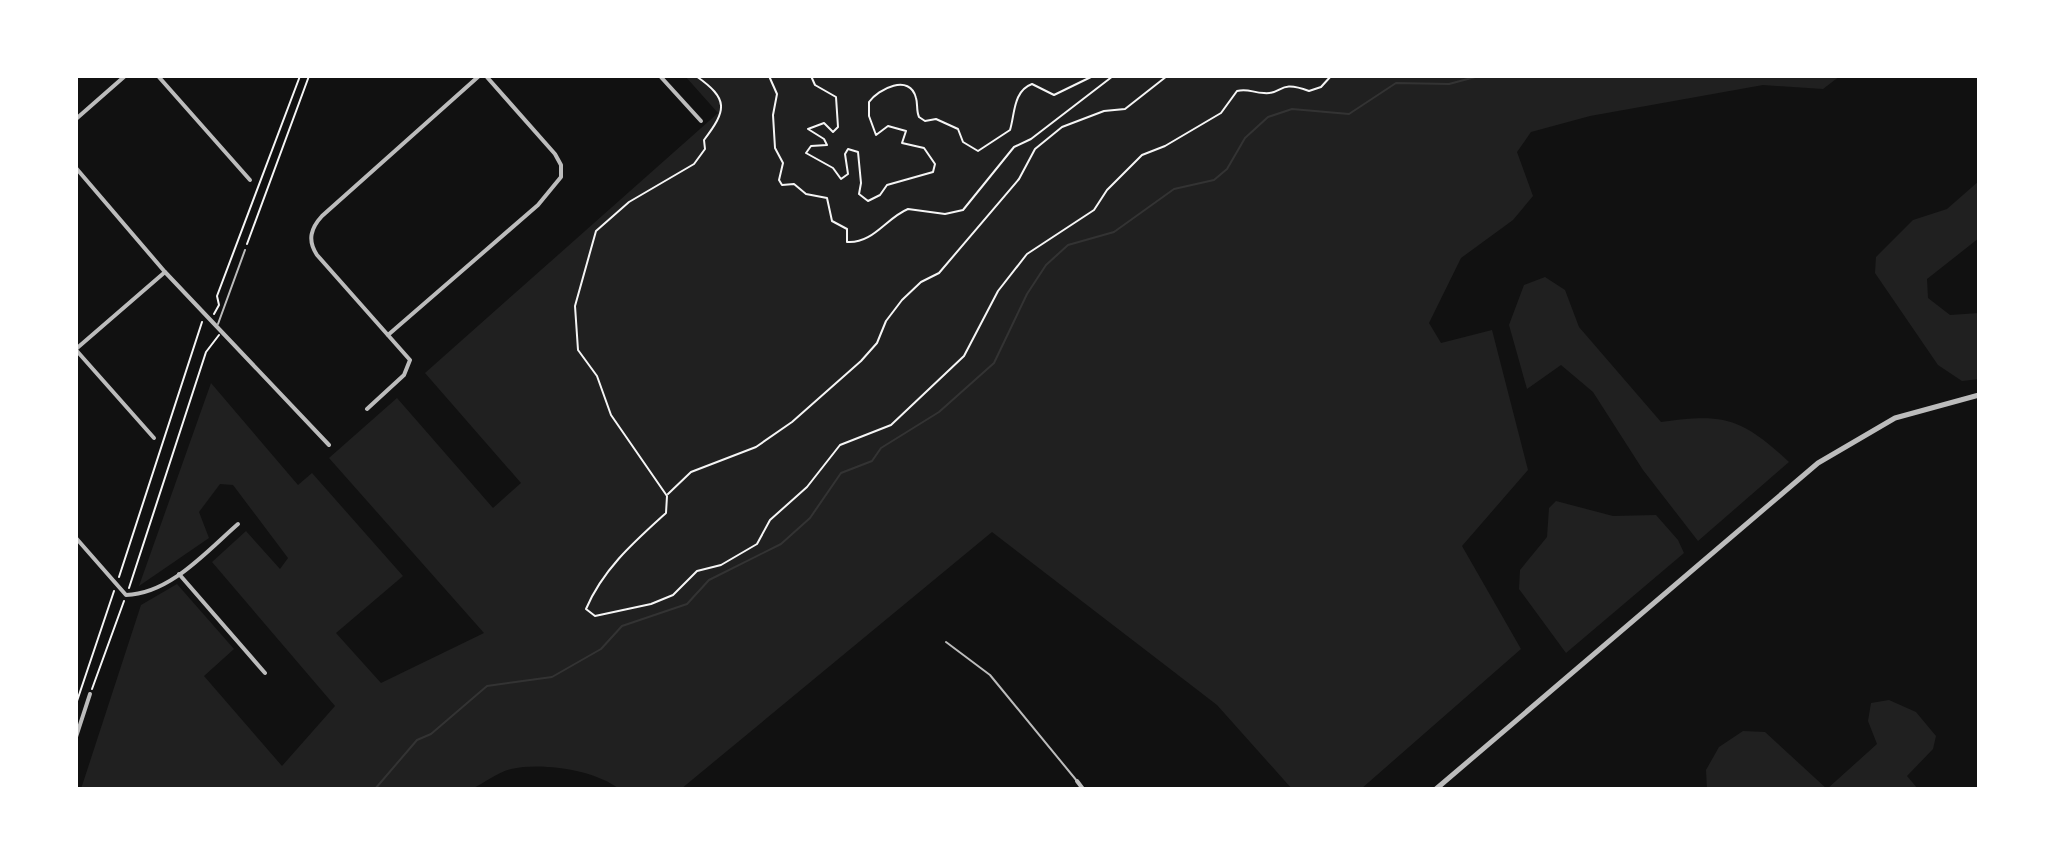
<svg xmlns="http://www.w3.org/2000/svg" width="2055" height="865" font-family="Commissioner,sans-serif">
	<rect width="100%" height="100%" fill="#111"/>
	<!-- green -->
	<g fill="#202020">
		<path d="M685,76H1840L1823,89L1763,85L1590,116L1531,132L1517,152L1533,196L1513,220L1461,258L1429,323L1441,343L1492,330L1528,470L1462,546L1521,649L1361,789H1292L1217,705L992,532L681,789H619C596,770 541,762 511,769C498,772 484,783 472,789H81L141,605L177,584L234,649L204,676L282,766L335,706L212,562L246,531L280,569L288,558L233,485L220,484L199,512L209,538L139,586L211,383L298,485L312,473L403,576L336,633L381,683L484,633L329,458L397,398L493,508L521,483L425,373L718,113Z"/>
		<path d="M1979,181V238L1927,279L1928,298L1950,315L1979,313V379L1962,381L1938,365L1875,273L1876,257L1913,220L1947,209Z"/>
		<path d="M1545,277L1565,290L1579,327L1661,422C1724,413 1742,418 1789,462L1698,541L1643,470L1593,392L1561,365L1527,389L1509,325L1524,285Z"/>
		<path d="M1556,501L1613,516L1656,515L1678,540L1684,553L1566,653L1519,589L1520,570L1547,537L1549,508Z"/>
		<path d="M1889,700L1916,712L1936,736L1933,749L1907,776L1918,789H1707L1706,770L1719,747L1743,731L1765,732L1827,789L1877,744L1868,721L1871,703Z"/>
	</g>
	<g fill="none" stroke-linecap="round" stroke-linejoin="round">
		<!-- stream -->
		<path stroke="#333" stroke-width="2" d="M375,789L417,740L431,734L487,686L552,677L601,649L622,626L687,604L709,580L781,544L810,518L841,473L872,461L881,448L939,412L994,363L1027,294L1046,265L1068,245L1114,232L1174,189L1214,180L1227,169L1245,138L1268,117L1292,109L1349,114L1396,83L1449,84L1479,76"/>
		<!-- path -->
		<g stroke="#f5f5f5" stroke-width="2">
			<path d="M696,76C729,99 727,110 704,140L705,149L694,164L629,202L596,231L575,306L578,350L597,376L611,415L667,496L666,513C634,542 603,569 586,609L595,616L651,604L673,595L697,571L721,565L757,544L770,520L807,487L840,445L891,425L964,356L998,291L1027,254L1094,210L1107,190L1142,155L1165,146L1221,113L1237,91C1248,88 1253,93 1264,93C1284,95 1277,79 1309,91L1321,87L1331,76"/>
			<path d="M769,76L777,94L773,115L775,148L783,163L779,180L782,185L794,184L806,194L827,198L832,221L847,229V242C873,244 886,218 908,209L945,214L963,210L1014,147L1031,139L1113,76"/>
			<path d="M811,76L815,85L836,97L838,127L833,132L824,123L808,129L824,139L827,145L811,146L806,153L833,168L841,179L848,174L845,154L848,149L858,152L861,183L859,194L868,201L880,195L887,185L933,172L935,164L924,148L902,143L906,131L888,126L876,135L869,116V102C878,89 910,73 916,98C918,104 916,110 919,117L925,121L936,119L958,129L963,142L978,151L1010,130C1015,114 1013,91 1032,84L1054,95L1093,76"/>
			<path d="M247,244L309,76"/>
			<path d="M214,314L219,305L217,296L300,76"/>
			<path d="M668,494L691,472L756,447L792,422L861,361L877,343L886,321L902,300L921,282L939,273L1019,179L1035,149L1062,127L1104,111L1125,109L1167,76"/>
			<path d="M119,577L202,322"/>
			<path d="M129,588L206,352L219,335"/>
			<path d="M92,689L124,601"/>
			<path d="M76,704L114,591"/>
		</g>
		<!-- service -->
		<g stroke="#bcbcbc" stroke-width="2">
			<path d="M218,324L245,250"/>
			<path d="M946,642L990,675L1077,781"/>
		</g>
		<!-- minor -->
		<g stroke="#bcbcbc" stroke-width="4">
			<path d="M158,76L250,180"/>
			<path d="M660,76L701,121"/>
			<path d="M76,119L125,76"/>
			<path d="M76,168L165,272L329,445"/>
			<path d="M388,335L538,205L561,177V165L555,154L486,76"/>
			<path d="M76,349L165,272"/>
			<path d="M76,350L154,438"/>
			<path d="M367,409L404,375L410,360L317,255C307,240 311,228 322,216L479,76"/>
			<path d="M76,538L126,595C170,594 207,551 238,524"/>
			<path d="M179,574L265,673"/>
			<path d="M76,737L90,694"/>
			<path d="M1077,781L1083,789"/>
		</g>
		<!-- tertiary -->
		<path stroke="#bcbcbc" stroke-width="5" d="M1436,789L1818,463L1895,418L1979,395"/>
	</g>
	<!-- border -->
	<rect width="2055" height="865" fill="none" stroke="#ffffff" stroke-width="156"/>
</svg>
